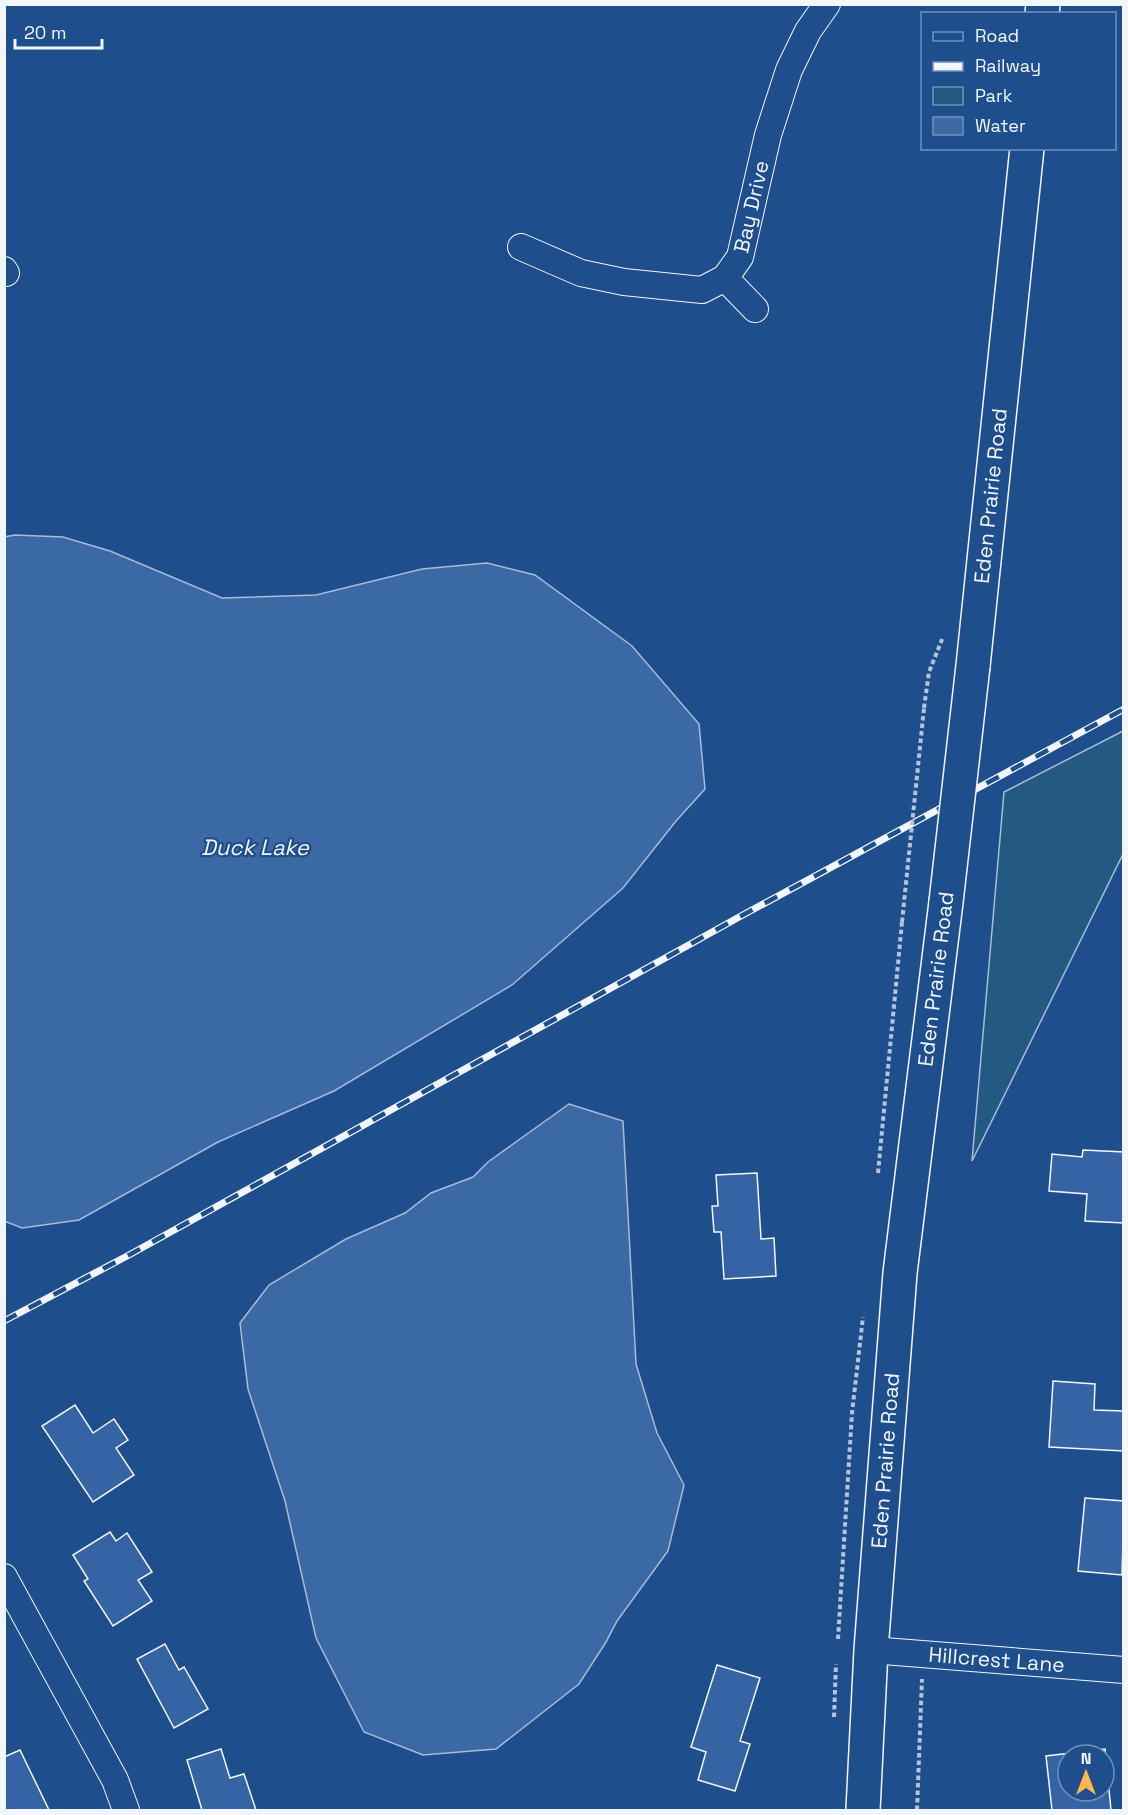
<svg xmlns="http://www.w3.org/2000/svg" width="1128" height="1815" font-family="'Space Grotesk',sans-serif">
	<rect width="100%" height="100%" fill="#1f4e8c"/>
	<!-- green -->
	<path fill="#245a82" stroke="#a8bbd7" stroke-width="1.5" d="M1123,731V854L972,1161L1004,792Z"/>
	<!-- water -->
	<g fill="#3b69a3" stroke="#a8bbd7" stroke-width="1.5">
		<path d="M15,535L63,537L110,551L222,598L316,595L422,569L487,563L535,575L632,646L699,724L705,789L676,821L623,888L512,985L334,1091L218,1142L79,1220L22,1228L4,1221V537Z"/>
		<path d="M569,1104L623,1121L636,1364L657,1433L684,1485L668,1551L617,1621L606,1642L579,1684L496,1749L423,1755L364,1732L316,1638L285,1501L248,1389L240,1323L269,1285L346,1239L405,1213L431,1193L473,1177L488,1162Z"/>
	</g>
	<!-- building -->
	<g fill="#3563a3" stroke="#f2f6ff" stroke-width="1.5" fill-rule="evenodd">
		<path d="M1083,1150L1124,1152V1223L1085,1221L1087,1194L1049,1191L1052,1154L1082,1157Z"/>
		<path d="M757,1173L761,1239L774,1238L776,1276L724,1279L721,1232H714L712,1206H718L716,1175Z"/>
		<path d="M1053,1381L1095,1384L1094,1410L1124,1411V1451L1049,1447Z"/>
		<path d="M75,1405L93,1433L114,1419L128,1440L116,1448L134,1475L93,1502L42,1426Z"/>
		<path d="M1085,1498L1124,1501L1122,1575L1078,1571Z"/>
		<path d="M110,1532L116,1541L127,1533L152,1572L138,1580L152,1601L113,1626L84,1581L88,1579L73,1555Z"/>
		<path d="M165,1644L179,1670L184,1667L208,1709L174,1728L137,1659Z"/>
		<path d="M717,1665L760,1678L740,1741L750,1744L735,1791L698,1780L706,1752L691,1747Z"/>
		<path d="M221,1749L230,1778L244,1774L256,1810H202L187,1760Z"/>
		<path d="M1105,1749L1111,1810H1052L1046,1756ZM1068,1755H1104V1791H1068Z"/>
		<path d="M20,1750L49,1810H4V1757Z"/>
	</g>
	<g fill="none" stroke-linecap="round" stroke-linejoin="round">
		<!-- minor casing -->
		<g stroke="#f2f6ff" stroke-width="28">
			<g id="minor">
				<path id="s1" d="M521,247L581,273L624,282L702,290L725,278L740,257L768,135L789,70L808,31L827,4"/>
				<path d="M4,270L6,273"/>
				<path d="M725,278L755,309"/>
				<path d="M4,1577L115,1780L126,1810"/>
				<path id="s2" d="M871,1650L1124,1670"/>
			</g>
		</g>
		<!-- secondary casing -->
		<g stroke="#f2f6ff" stroke-width="36">
			<g id="secondary">
				<path d="M1042,14L1043,4"/>
				<path id="s3" d="M973,666L1027,148"/>
				<path id="s4" d="M863,1810L871,1650L900,1273L946,902"/>
			</g>
		</g>
		<!-- path -->
		<g stroke="#b3c4dc" stroke-width="4" stroke-dasharray="4.5 3" stroke-linecap="butt">
			<path d="M924,708L929,672L943,637"/>
			<path d="M878,1173L902,922"/>
			<path d="M838,1639L852,1413L863,1317"/>
			<path d="M834,1717L836,1664"/>
			<path d="M917,1810L922,1679"/>
		</g>
		<!-- minor -->
		<use href="#minor" stroke="#1f4e8c" stroke-width="26"/>
		<!-- secondary -->
		<use href="#secondary" stroke="#1f4e8c" stroke-width="33"/>
		<!-- rail casing -->
		<g stroke="#f2f6ff" stroke-width="7">
			<path id="rail" d="M4,1321L129,1255L741,916L1124,709"/>
		</g>
		<!-- rail -->
		<use href="#rail" stroke="#1f4e8c" stroke-width="4.5" stroke-dasharray="14" stroke-linecap="butt"/>
		<!-- secondary-bridge casing -->
		<g stroke="#f2f6ff" stroke-width="36" stroke-linecap="butt">
			<path id="secondary-bridge" d="M946,902L973,666"/>
		</g>
		<!-- path-bridge -->
		<path stroke="#b3c4dc" stroke-width="4" stroke-dasharray="4.5 3" stroke-linecap="butt" d="M902,922L924,708"/>
		<!-- secondary-bridge -->
		<use href="#secondary-bridge" stroke="#1f4e8c" stroke-width="33"/>
	</g>
	<g text-anchor="middle" stroke-width="4.5" stroke-linejoin="round" paint-order="stroke">
		<!-- street labels -->
		<g font-size="21" fill="#f2f6ff" stroke="#1f4e8c">
			<text dy="7" stroke="none"><textPath href="#s1" startOffset="291">Bay Drive</textPath></text>
			<text dy="7" stroke="none"><textPath href="#s3" startOffset="171">Eden Prairie Road</textPath></text>
			<text transform="translate(936 979) rotate(-83)" y="7">Eden Prairie Road</text>
			<text dy="7" stroke="none"><textPath href="#s4" startOffset="350">Eden Prairie Road</textPath></text>
			<text dy="7" stroke="none"><textPath href="#s2" startOffset="126">Hillcrest Lane</textPath></text>
		</g>
		<!-- water labels -->
		<g font-size="22" font-style="italic" fill="#f2f6ff" stroke="#1f4e8c">
			<text x="255" y="855">Duck Lake</text>
		</g>
	</g>
	<!-- border -->
	<rect width="1128" height="1815" fill="none" stroke="#f2f6ff" stroke-width="12"/>
	<!-- legend -->
	<rect x="921" y="12" width="195" height="138" fill="#1f4e8c" stroke="#7391ba" stroke-width="1.5"/>
	<rect x="933" y="32" width="30" height="9" fill="#1f4e8c" stroke="#7391ba" stroke-width="1.5"/>
	<text x="975" y="42" font-size="18" fill="#f2f6ff">Road</text>
	<rect x="933" y="62" width="30" height="9" fill="#f2f6ff" stroke="#7391ba" stroke-width="1.5"/>
	<text x="975" y="72" font-size="18" fill="#f2f6ff">Railway</text>
	<rect x="933" y="87" width="30" height="18" fill="#245a82" stroke="#7391ba" stroke-width="1.5"/>
	<text x="975" y="102" font-size="18" fill="#f2f6ff">Park</text>
	<rect x="933" y="117" width="30" height="18" fill="#3b69a3" stroke="#7391ba" stroke-width="1.5"/>
	<text x="975" y="132" font-size="18" fill="#f2f6ff">Water</text>
	<!-- north arrow -->
	<g transform="translate(1086 1773)"><circle r="28" fill="#1f4e8c" stroke="#7391ba" stroke-width="1.5"/>
	<path d="M0-4.5L10 22L0 15L-10 22Z" fill="#ffb74d"/>
	<text y="-9" font-size="16" font-weight="bold" text-anchor="middle" fill="#f2f6ff">N</text>
	</g>
	<!-- scale -->
	<path d="M15 39v9h87v-9" fill="none" stroke="#f2f6ff" stroke-width="3"/>
	<text x="24" y="39" font-size="18" fill="#f2f6ff" stroke="#1f4e8c" stroke-width="4.5" paint-order="stroke">20 m</text>
</svg>
